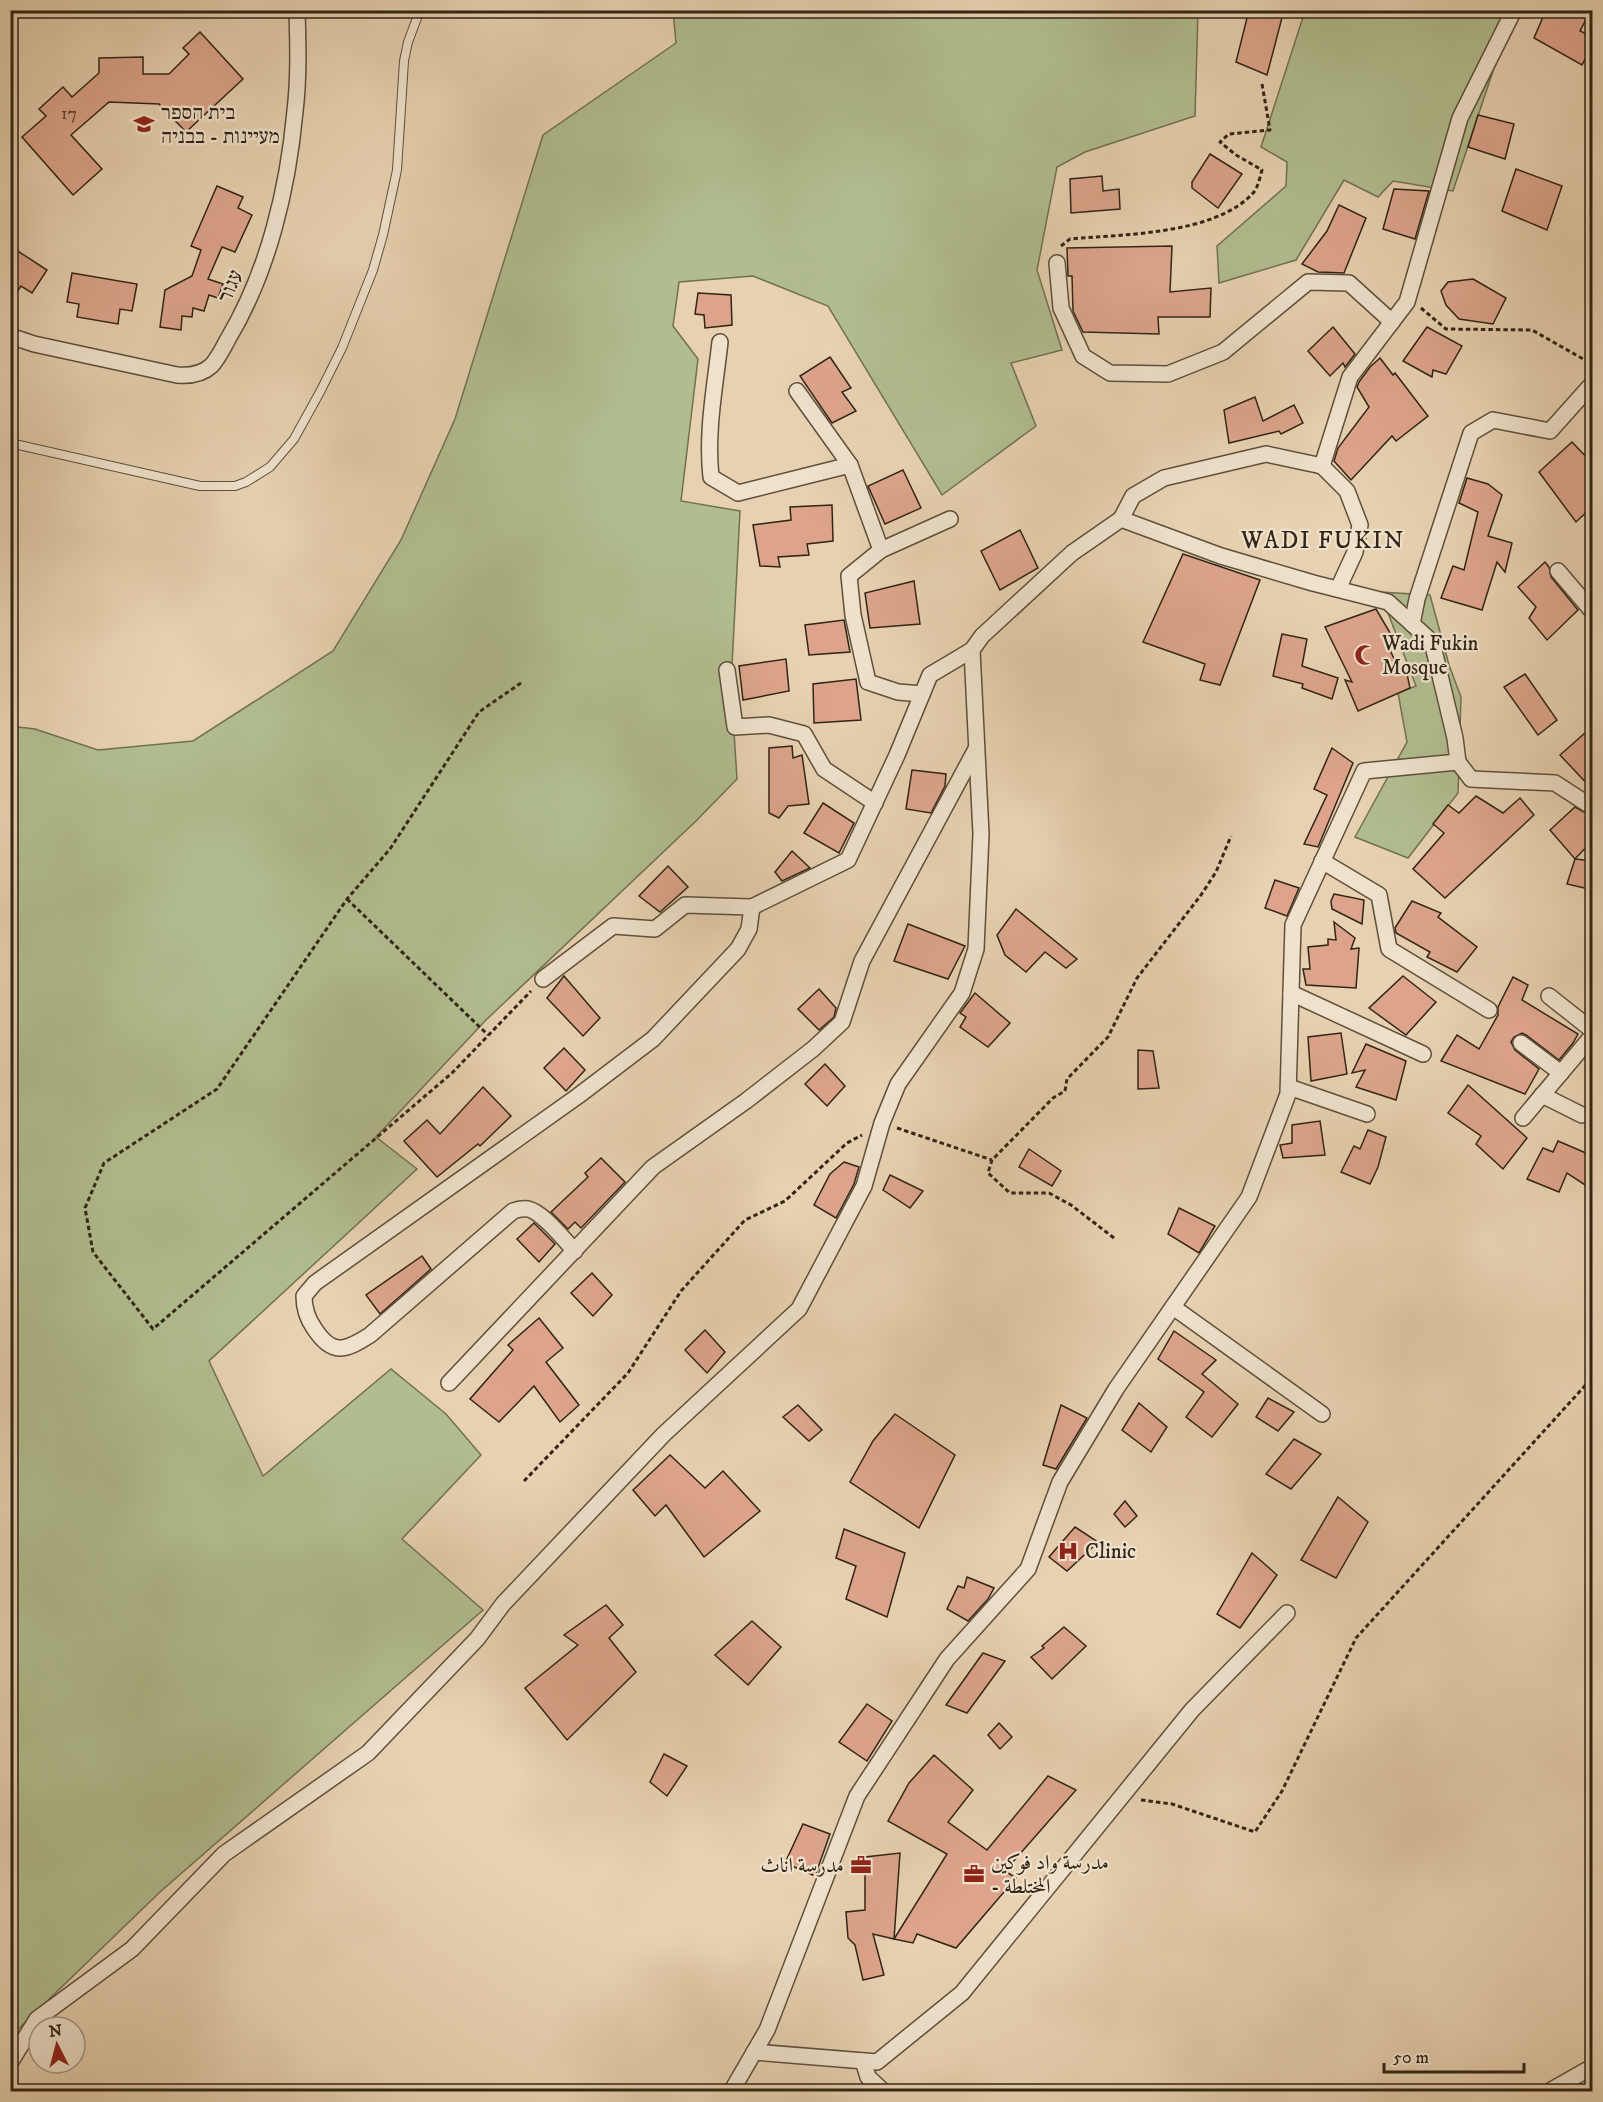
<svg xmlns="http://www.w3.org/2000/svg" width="1603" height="2102" font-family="'IM FELL DW Pica',Amiri,'Frank Ruhl Libre',serif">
	<rect width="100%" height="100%" fill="#e7d1b0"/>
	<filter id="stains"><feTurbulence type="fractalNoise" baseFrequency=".00333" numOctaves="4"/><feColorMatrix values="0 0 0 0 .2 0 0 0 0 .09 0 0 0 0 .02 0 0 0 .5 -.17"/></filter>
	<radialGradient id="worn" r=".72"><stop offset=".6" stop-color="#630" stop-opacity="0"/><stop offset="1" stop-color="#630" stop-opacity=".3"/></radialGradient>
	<!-- green -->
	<g fill="#b1bd8f" stroke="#717152" stroke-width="1.5">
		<path d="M673,11H1198L1195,116L1085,152L1057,167L1037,270L1062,350L1011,363L1036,426L942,495L828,306L753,276L679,282L673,326L698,359L681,501L740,511L731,685L737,779L696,821L486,1020L376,1137L417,1169L209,1361L263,1476L391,1369L446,1414L481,1455L402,1539L483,1610L160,1892L14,2033L10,2031V726L35,729L98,750L193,741L333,651L401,540L455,419L543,135L676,43Z"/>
		<path d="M1305,11H1513L1453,191L1393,181L1378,197L1344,180L1296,260L1219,283L1217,246L1286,186L1287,162L1261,147Z"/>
		<path d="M1380,592L1430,595L1449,665L1461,697L1458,793L1408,858L1355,837L1407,742L1398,693L1416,686Z"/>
	</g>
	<!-- building -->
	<g fill="#dda48b" stroke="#312516" stroke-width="1.5">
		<path d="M1249,10H1284L1267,75L1236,62Z"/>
		<path d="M1546,10H1591L1580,31L1593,37V43L1582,65L1534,38Z"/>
		<path d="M200,32L243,79L186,132L159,104L109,102L71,135L102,169L73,195L22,137L46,116L39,109L63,87L72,97L99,73V58L143,57V74H169L189,54L183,48Z"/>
		<path d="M1478,115L1514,124L1505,159L1468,147Z"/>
		<path d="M1210,154L1242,174L1218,208L1192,188V182Z"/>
		<path d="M1516,169L1562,186L1547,230L1502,211Z"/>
		<path d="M1102,176L1103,191L1119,189L1120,209L1071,213L1070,179Z"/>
		<path d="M217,186L243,197L238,208L252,215L235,252L222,247L208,279L223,284L218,298L209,295L204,311L193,308L192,317L182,316L181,330L160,327L165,290L192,276L201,250L191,246Z"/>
		<path d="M1394,189L1429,191L1415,239L1383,229Z"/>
		<path d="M1339,205L1366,218L1344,273L1318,272L1302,264L1327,231Z"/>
		<path d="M10,246L47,270L32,293L21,286L10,302Z"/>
		<path d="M1172,246L1170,292L1211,288L1210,317H1158L1159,334L1083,332L1073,311L1072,276H1068L1067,248Z"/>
		<path d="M72,273L137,284L132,311L120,309L118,324L77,317L79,304L67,302Z"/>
		<path d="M1473,279L1506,298L1493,324L1459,319L1446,305L1441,291L1448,282Z"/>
		<path d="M698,293L731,295L732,325L705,328L704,315L695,314Z"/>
		<path d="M1333,327L1355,354L1345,367L1343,363L1330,376L1308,351Z"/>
		<path d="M1427,327L1462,346L1446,374L1433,370L1432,377L1403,361Z"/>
		<path d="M830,357L851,388L842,392L856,411L832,423L800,376Z"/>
		<path d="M1380,358L1393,375L1395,373L1428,416L1396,441L1392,436L1351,480L1334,461L1338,448L1369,407L1357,387L1359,382L1370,367Z"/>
		<path d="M1255,397L1263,421L1294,405L1303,423L1281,434L1279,431L1229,443L1224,410Z"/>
		<path d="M1572,442L1593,464V506L1576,522L1539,472Z"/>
		<path d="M903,470L921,508L885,524L868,486Z"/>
		<path d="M1467,478L1488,484L1502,495L1488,536L1512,543L1505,572L1497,562L1482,610L1441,598L1453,566L1464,570L1478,512L1459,503Z"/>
		<path d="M832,505L833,541L807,544L809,555L778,557L780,567L760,566L753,525L791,520L790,507Z"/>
		<path d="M1020,530L1038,568L1000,590L981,551Z"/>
		<path d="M1183,554L1260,580L1220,685L1200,680L1205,664L1143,642Z"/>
		<path d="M1545,562L1549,567L1551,577L1578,610L1547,640L1529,618L1536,607L1518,587Z"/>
		<path d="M914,581L920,624L870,628L865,593Z"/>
		<path d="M1376,609L1393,638L1386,641L1399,670L1406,669L1410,688L1358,711L1345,680L1352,682L1325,627Z"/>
		<path d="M844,620L850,652L809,655L805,625Z"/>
		<path d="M1282,634L1307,639L1302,666L1338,678L1332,699L1302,688L1303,684L1273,676Z"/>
		<path d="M786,659L789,691L743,700L739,666Z"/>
		<path d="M1525,674L1557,720L1538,735L1504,687Z"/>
		<path d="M856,679L861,720L814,723L813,684Z"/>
		<path d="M1593,726V790L1560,755Z"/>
		<path d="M792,746L793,758L802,755L809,804L788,806L779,818L769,813V748Z"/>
		<path d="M1332,748L1353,763L1318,847L1304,844L1327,795L1314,789Z"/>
		<path d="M912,770L946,774L945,786L931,813L906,809Z"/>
		<path d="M1476,796L1503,813L1520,798L1534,815L1445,898L1413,869L1444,833L1433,824L1448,805L1459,813Z"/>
		<path d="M823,803L854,823L839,853L804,833Z"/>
		<path d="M1575,807L1593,817V840L1575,859L1550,830Z"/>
		<path d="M792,851L810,868L782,881L775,872Z"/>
		<path d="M1575,859L1593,861V890L1567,884Z"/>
		<path d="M668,866L688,887L660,912L639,896Z"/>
		<path d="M1275,880L1299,888L1287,916L1265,908Z"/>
		<path d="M1334,894L1364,900L1362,924L1332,909L1331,901Z"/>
		<path d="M1412,901L1441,913L1438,917L1477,947L1457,972L1427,957L1430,952L1396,933L1395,928Z"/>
		<path d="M1016,909L1077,959L1066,968L1045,952L1026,972L1005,955L997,935Z"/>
		<path d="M1334,922L1355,938L1351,949L1359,948L1356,988L1306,985L1303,969H1310L1308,947L1328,945V939L1336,940Z"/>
		<path d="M908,924L965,946L948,979L894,961Z"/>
		<path d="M564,976L600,1018L583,1036L547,998Z"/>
		<path d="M1403,976L1436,1002L1406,1035L1369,1008Z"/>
		<path d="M1513,977L1528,985L1522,1000L1578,1034L1573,1043L1559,1060L1526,1035L1522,1033L1514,1037L1511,1042L1515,1050L1539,1069L1525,1094L1441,1061L1457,1035L1479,1049L1498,1015V1007Z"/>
		<path d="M819,989L836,1008L834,1017L819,1030L798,1009Z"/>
		<path d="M975,993L1010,1023L988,1047L960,1027L966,1017L960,1013Z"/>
		<path d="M1341,1033L1347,1074L1311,1081L1308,1037Z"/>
		<path d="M1366,1044L1406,1061L1396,1100L1356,1087L1365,1070L1352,1073Z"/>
		<path d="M564,1048L585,1070L566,1091L544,1068Z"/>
		<path d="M1138,1050L1153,1051L1159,1088L1138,1089Z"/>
		<path d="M825,1064L845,1086L827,1106L805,1084Z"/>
		<path d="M1468,1085L1527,1138L1503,1169L1476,1144L1481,1136L1448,1113Z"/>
		<path d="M483,1087L511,1116L480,1146L478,1144L437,1177L404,1141L427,1120L440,1134Z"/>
		<path d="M1320,1121L1325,1155L1283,1158L1280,1145L1292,1143V1125Z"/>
		<path d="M1368,1130L1386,1137L1378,1167L1370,1184L1341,1172L1354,1146L1360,1149Z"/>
		<path d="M1558,1141L1593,1156V1190L1567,1173L1559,1192L1527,1179L1543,1148L1553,1152Z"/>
		<path d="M1029,1149L1061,1171L1052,1186L1019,1167Z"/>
		<path d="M601,1158L625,1182L581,1228L575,1222L568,1229L551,1212L588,1177L585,1173Z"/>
		<path d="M844,1162L859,1167L854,1184L836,1218L814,1205L830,1174Z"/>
		<path d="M890,1175L923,1191L910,1208L883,1190Z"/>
		<path d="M1179,1208L1215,1226L1199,1253L1168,1234Z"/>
		<path d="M534,1223L555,1244L539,1262L517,1239Z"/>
		<path d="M422,1256L431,1269L380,1314L366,1295Z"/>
		<path d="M592,1273L612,1295L593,1316L571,1293Z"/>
		<path d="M539,1318L563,1348L546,1362L579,1405L560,1422L534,1386L499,1422L470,1399L513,1350L508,1345Z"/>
		<path d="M705,1330L725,1352L707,1373L685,1350Z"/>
		<path d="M1174,1331L1216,1360L1202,1374L1238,1404L1212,1437L1186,1417L1204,1392L1158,1359Z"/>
		<path d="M1268,1398L1294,1412L1278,1431L1256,1417Z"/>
		<path d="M1139,1403L1167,1427L1151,1452L1122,1430Z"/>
		<path d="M798,1405L822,1430L809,1441L783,1417Z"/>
		<path d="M1061,1405L1087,1418L1056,1469L1043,1465Z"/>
		<path d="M895,1414L955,1455L919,1528L850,1482L873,1441Z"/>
		<path d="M1294,1439L1321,1454L1291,1489L1266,1474Z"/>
		<path d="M670,1455L705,1488L723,1471L760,1511L704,1557L666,1505L655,1516L633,1490Z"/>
		<path d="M1338,1497L1368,1522L1336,1578L1301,1560Z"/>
		<path d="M1125,1501L1137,1516L1125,1527L1114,1514Z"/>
		<path d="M1075,1527L1098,1542L1067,1571L1049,1557Z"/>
		<path d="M844,1529L905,1553L887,1617L846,1599L856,1566L836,1558Z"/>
		<path d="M1252,1553L1277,1575L1240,1628L1217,1614Z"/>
		<path d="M967,1577L994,1588L988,1599L968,1621L947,1609L958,1586L964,1588Z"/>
		<path d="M606,1605L623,1625L609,1638L636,1672L567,1740L525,1688L578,1645L564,1635Z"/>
		<path d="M752,1621L781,1647L748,1685L715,1655Z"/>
		<path d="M1064,1627L1086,1646L1052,1679L1031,1657L1044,1648L1042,1646Z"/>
		<path d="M983,1653L1005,1661L967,1713L946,1705Z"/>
		<path d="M867,1704L892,1721L867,1761L839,1742Z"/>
		<path d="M999,1723L1012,1737L1000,1749L988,1735Z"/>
		<path d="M664,1754L687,1766L667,1796L650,1782Z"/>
		<path d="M934,1755L973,1790L948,1822L987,1850L1048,1776L1076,1790L1005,1871L1016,1878L956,1948L917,1934L913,1943L894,1939L947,1854L888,1821L909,1783Z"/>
		<path d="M803,1824L830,1834L815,1876L785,1863Z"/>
		<path d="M900,1853L894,1939L873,1934L884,1975L863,1980L855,1945L848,1938L846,1912L865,1910V1857Z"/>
	</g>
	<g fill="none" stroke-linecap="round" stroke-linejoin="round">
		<!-- lane casing -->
		<g stroke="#5e503c" stroke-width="10">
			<path id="lane" d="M10,443L200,486H235L246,482L270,467L294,439L320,392L342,348L373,270L383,235L397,170L404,61L408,42L420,10"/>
		</g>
		<!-- street casing -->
		<g stroke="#5e503c" stroke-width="18">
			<g id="street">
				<path d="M1514,10L1460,118L1407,302L1350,377L1322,466L1266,454L1164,478L1133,496L1121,519L1221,556L1313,583L1388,602L1432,642L1455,738L1458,762L1471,779L1555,783L1592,807"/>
				<path d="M1057,263L1061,308L1083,356L1110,373L1168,374L1223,352L1308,282L1349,283L1392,322"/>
				<path d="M10,336L34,344L177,375C189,376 201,375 211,366C218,359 223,348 228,339C268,272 288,189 295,111C299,78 298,44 297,10"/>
				<path d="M720,342C715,387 706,432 711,477L738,493L850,465"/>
				<path d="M797,391L850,465L881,550"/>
				<path d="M1322,466L1347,491L1360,525L1355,552L1338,589"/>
				<path d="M1558,571L1592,611"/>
				<path d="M1412,624L1417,599L1471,433L1493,420L1550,431L1592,384"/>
				<path d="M727,670L735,727L769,725L804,734L824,769L875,803"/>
				<path d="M922,694L898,692L868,682L853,615L849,576L881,550L950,519"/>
				<path d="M1322,861L1379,895L1389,949L1489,1010"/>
				<path d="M543,979L613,926L655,929L685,905L752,907L848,860L897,755L930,675L972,650"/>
				<path d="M1291,993L1423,1054"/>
				<path d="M1549,996L1592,1030"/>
				<path d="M1521,1043L1561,1073"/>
				<path d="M1289,1087L1367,1114"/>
				<path d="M1542,1095L1582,1115"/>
				<path d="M1523,1118L1592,1036"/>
				<path d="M575,1251C564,1240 543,1212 528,1209C522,1208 518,1209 513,1211L370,1335C345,1351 332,1356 314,1328C307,1318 304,1309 304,1296L315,1283L578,1096L653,1039L738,949L749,929L752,907"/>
				<path d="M1173,1307L1322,1414"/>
				<path d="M449,1383L653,1167L746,1101L813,1049L842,1022L862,961L976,749"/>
				<path d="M754,2052L877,2062L962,1993L1192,1710L1287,1613"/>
				<path d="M863,2061L868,2077L884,2092"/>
				<path d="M10,2063L37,2019L132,1949L224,1854L368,1753L477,1639L503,1604L664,1434L799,1309L864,1186L882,1123L898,1084L962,993L976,949L981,834L972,650L982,636L1072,553L1121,519"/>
				<path d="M731,2092L767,2030L857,1796L947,1659L1028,1569L1060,1482L1116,1389L1249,1197L1288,1094L1293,925L1364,771L1458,762"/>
				<path d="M1548,2092L1592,2067"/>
			</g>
		</g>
		<!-- path -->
		<g stroke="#312516" stroke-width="3" stroke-dasharray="4.5 3" stroke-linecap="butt">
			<path d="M1061,246L1070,239C1124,234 1216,235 1254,192C1258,187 1260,177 1262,170L1236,155L1220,142L1229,134L1270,130L1262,84"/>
			<path d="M1421,308L1446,329L1532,330L1592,364"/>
			<path d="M521,683L479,712L390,849L347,899L217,1089L104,1163L85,1208L93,1252L153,1329L452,1073L531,991"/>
			<path d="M347,899L488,1035"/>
			<path d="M897,1128L992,1160"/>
			<path d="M1114,1238L1071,1205L1049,1193H1010L988,1173L992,1160L1053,1098L1065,1091L1067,1079L1108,1037L1137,978L1201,895L1216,872L1231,836"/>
			<path d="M524,1481L628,1373L681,1291L745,1220L785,1201L847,1143L862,1135"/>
			<path d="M1141,1800L1172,1804L1255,1832L1282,1791L1356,1638L1592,1378"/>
		</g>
		<!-- lane -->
		<use href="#lane" stroke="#efe1cc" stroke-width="8"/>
		<!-- street -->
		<use href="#street" stroke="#efe1cc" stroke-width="15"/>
	</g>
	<!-- icons -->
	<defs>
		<g id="school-bare" transform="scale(1.62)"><path d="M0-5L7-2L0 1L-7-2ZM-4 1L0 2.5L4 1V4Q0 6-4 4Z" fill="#8f2418" stroke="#efe1cc" stroke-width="2.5" paint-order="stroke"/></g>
		<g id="mosque-bare" transform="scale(1.62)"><path d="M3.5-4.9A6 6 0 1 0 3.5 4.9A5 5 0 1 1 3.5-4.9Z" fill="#8f2418" stroke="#efe1cc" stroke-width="2.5" paint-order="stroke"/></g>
		<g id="hospital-bare" transform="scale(1.62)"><path d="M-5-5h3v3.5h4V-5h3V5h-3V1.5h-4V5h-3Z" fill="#8f2418" stroke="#efe1cc" stroke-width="2.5" paint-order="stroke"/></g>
		<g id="office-bare" transform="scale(1.62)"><path d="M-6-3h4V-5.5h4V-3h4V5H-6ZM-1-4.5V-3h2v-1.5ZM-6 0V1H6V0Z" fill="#8f2418" stroke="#efe1cc" stroke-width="2.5" paint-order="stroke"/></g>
	</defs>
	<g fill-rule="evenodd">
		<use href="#school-bare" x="144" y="124"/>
		<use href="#mosque-bare" x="1365" y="655"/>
		<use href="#hospital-bare" x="1068" y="1551"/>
		<use href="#office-bare" x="861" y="1865"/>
		<use href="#office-bare" x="974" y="1874"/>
	</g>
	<g text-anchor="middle" stroke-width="4.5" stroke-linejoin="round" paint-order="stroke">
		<!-- number labels -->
		<g font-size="18" fill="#5c4533">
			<text x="69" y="119">17</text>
		</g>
		<!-- poi labels -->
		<g font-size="21" fill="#312516" stroke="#efe1cc" text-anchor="start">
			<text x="161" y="119">בית הספר<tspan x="161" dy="24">מעיינות - בבניה</tspan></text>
			<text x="1382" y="650">Wadi Fukin<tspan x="1382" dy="24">Mosque</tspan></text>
			<text x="1085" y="1558">Clinic</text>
			<text x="991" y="1869">مدرسة واد فوكين<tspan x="991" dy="24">- المختلطة</tspan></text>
			<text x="844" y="1872" text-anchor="end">مدرسة اناث</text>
		</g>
		<!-- street labels -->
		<g font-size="21" fill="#312516" stroke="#efe1cc">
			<text transform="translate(230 286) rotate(-67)" y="7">עגור</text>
		</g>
		<!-- quarter labels -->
		<g font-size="24" letter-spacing="1.5" fill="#312516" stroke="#efe1cc">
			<text x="1323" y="548">WADI FUKIN</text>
		</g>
	</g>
	<!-- margin -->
	<rect width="1603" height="2102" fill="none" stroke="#e7d1b0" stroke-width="36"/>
	<rect x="12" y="12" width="1579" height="2078" fill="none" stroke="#312516" stroke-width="3"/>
	<rect x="18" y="18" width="1567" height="2066" fill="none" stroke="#312516" stroke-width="1.5"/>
	<!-- north arrow -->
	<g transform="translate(57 2045) rotate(354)"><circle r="28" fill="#efe1cc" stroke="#a39683" stroke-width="1.5"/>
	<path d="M0-4.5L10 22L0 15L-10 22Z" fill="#8f2418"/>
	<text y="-9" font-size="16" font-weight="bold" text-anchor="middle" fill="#312516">N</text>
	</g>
	<!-- scale -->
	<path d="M1384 2063v9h140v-9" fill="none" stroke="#312516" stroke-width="3"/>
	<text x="1393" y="2063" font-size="18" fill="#312516" stroke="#efe1cc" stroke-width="4.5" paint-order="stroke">50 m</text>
	<rect width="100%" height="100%" filter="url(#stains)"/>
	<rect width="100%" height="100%" fill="url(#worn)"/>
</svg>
